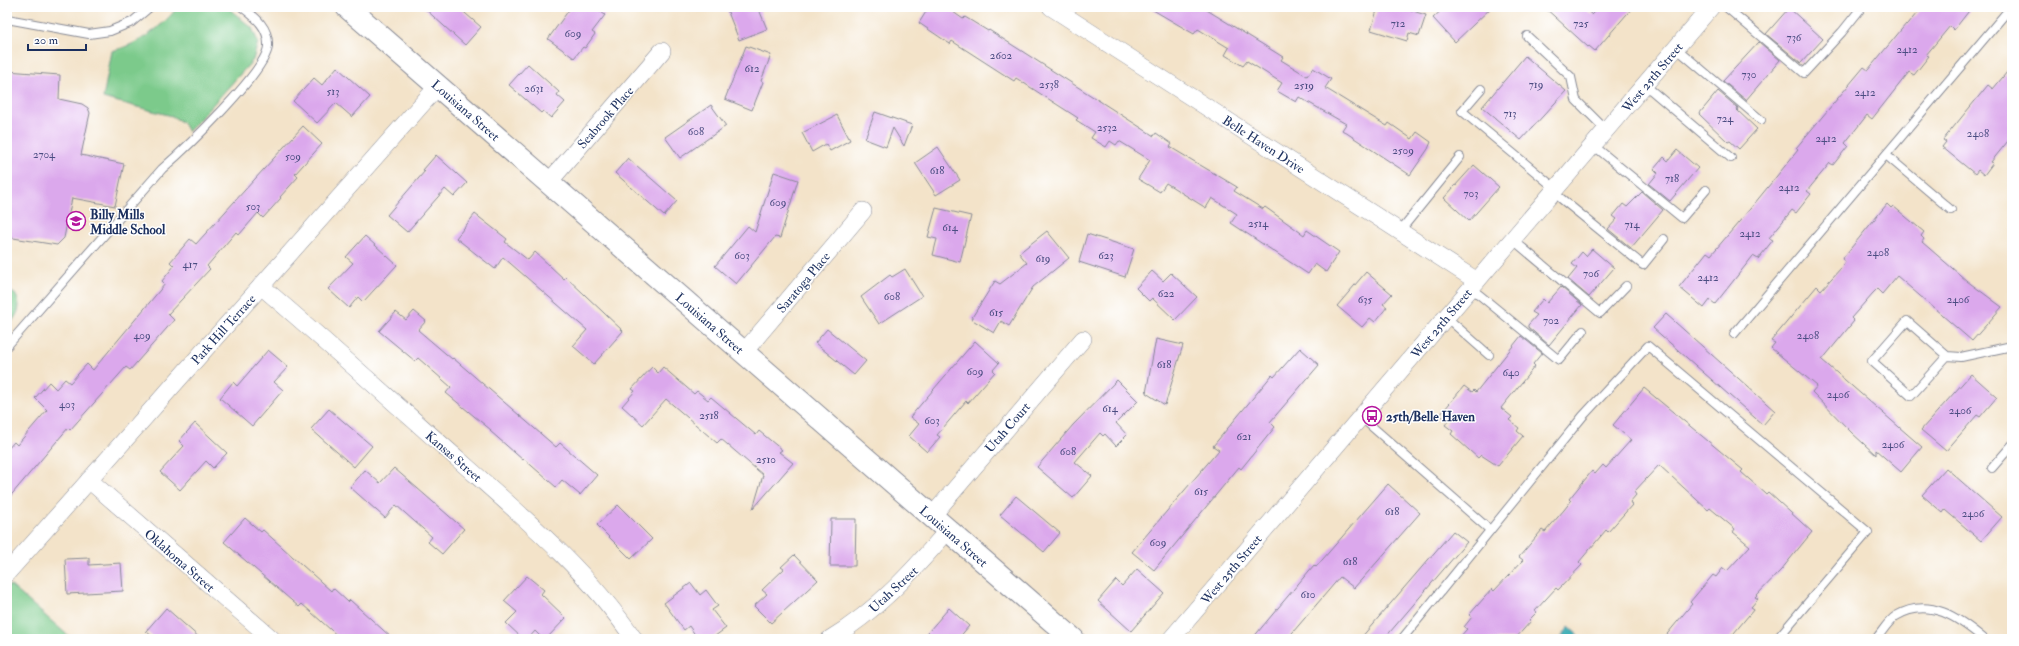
<svg xmlns="http://www.w3.org/2000/svg" width="2019" height="646" font-family="'IM FELL Double Pica',serif">
	<rect width="100%" height="100%" fill="#fff"/>
	<filter id="ink" filterUnits="userSpaceOnUse"><feTurbulence type="fractalNoise" baseFrequency=".025" numOctaves="2"/><feDisplacementMap in="SourceGraphic" scale="8" xChannelSelector="R" yChannelSelector="G"/><feConvolveMatrix kernelMatrix="1 2 1 2 8 2 1 2 1" color-interpolation-filters="sRGB"/></filter>
	<filter id="wash" filterUnits="userSpaceOnUse"><feTurbulence type="fractalNoise" baseFrequency=".012" numOctaves="4" result="noise"/><feDisplacementMap in="SourceGraphic" scale="16" xChannelSelector="R" yChannelSelector="G"/><feGaussianBlur stdDeviation="0.9" result="paint"/><feColorMatrix in="noise" values="0 0 0 0 0 0 0 0 0 0 0 0 0 0 0 0 0 1.4 0 .05"/><feComposite in="paint" operator="in"/></filter>
	<g filter="url(#wash)">
		<rect width="100%" height="100%" fill="#f3e3c9"/>
		<!-- green -->
		<g fill="#7bca8b" stroke="#4b7c74">
			<path d="M178,7H227L252,28L258,42L253,60L188,132L183,123L172,116L103,98L112,51C139,44 160,29 178,7Z"/>
			<path d="M7,290L15,294C24,308 16,316 7,328Z"/>
			<path d="M10,585L72,639L7,638V588Z"/>
		</g>
		<!-- water -->
		<path fill="#3daeb5" stroke="#2c6e8a" d="M1569,627L1582,639H1562V636Z"/>
		<g id="blocks">
			<!-- building -->
			<g fill="#dba8ec">
				<path d="M423,7H458L481,27L465,45Z"/>
				<path d="M571,7H594L605,15L592,32L595,34L585,48L583,47L574,58L548,39Z"/>
				<path d="M726,7H758L767,29L739,40Z"/>
				<path d="M929,7H946L963,19L965,17L988,31L989,30L1154,136L1156,133L1172,144L1170,147L1237,187L1234,191L1263,209L1265,207L1304,235L1307,230L1339,252L1326,272L1315,264L1308,274L1231,223L1237,214L1212,198L1206,208L1166,183L1160,192L1138,179L1150,160L1119,141L1116,145L1110,141L1106,147L1091,138L1095,132L1076,120L1078,118L1016,78L1014,81L952,41L950,44L919,23Z"/>
				<path d="M1148,7H1202L1283,57L1281,60L1307,76L1313,68L1331,79L1325,88L1387,126L1389,123L1412,139L1417,132L1431,142L1428,149L1410,175L1342,130L1346,124L1299,97L1296,102L1277,91L1282,83L1247,61L1243,66L1225,55L1229,48L1198,29L1194,34Z"/>
				<path d="M1378,7H1399L1426,15L1419,36L1409,33L1407,41L1371,30Z"/>
				<path d="M1445,7H1492L1455,42L1433,18Z"/>
				<path d="M1544,7H1583L1592,15L1600,7H1633L1595,51L1589,46L1588,47Z"/>
				<path d="M1922,7H1972L1954,30L1950,26L1926,55L1929,56L1914,75L1909,72L1872,119L1867,115L1845,143L1848,146L1833,165L1830,163L1807,191L1811,194L1796,213L1792,210L1769,238L1773,240L1758,259L1753,256L1715,304L1710,300L1704,308L1679,287L1707,252L1711,255L1750,209L1798,150L1796,148L1864,67L1868,70L1906,24L1907,25Z"/>
				<path d="M1789,8L1823,39L1801,63L1766,34Z"/>
				<path d="M1759,42L1780,60L1746,100L1723,81Z"/>
				<path d="M746,46L771,55L761,81L763,82L752,110L725,99Z"/>
				<path d="M1525,56L1566,91L1521,140L1482,107Z"/>
				<path d="M528,64L559,92L557,95L565,102L551,118L543,111L541,113L509,85Z"/>
				<path d="M2012,66V136L1991,162L1993,163L1984,175L1978,170L1975,174L1942,147L1946,142L1943,140L1988,85L1993,89Z"/>
				<path d="M337,67L370,97L352,117L336,103L317,123L293,101L314,78L322,85Z"/>
				<path d="M7,71L60,75L59,99L82,104L88,108L90,113L81,155L124,164L115,206L72,198L64,238L57,245L7,237Z"/>
				<path d="M1718,91L1738,108L1737,110L1757,129L1739,149L1730,141L1728,142L1699,114Z"/>
				<path d="M711,105L726,126L680,158L665,137Z"/>
				<path d="M875,112L912,125L904,146L893,128L886,147L865,139Z"/>
				<path d="M837,115L850,140L830,151L826,144L812,152L802,133Z"/>
				<path d="M303,126L322,144L295,174L298,177L280,197L281,198L263,218L258,213L239,235L236,232L207,266L210,269L168,314L174,320L130,370L126,367L70,430L68,428L7,500V450L14,442L17,445L47,410L35,398L49,382L56,389L65,379L70,383L87,364L93,370L165,284L162,281L174,266L170,262L190,239L196,244Z"/>
				<path d="M938,147L960,180L936,195L915,163Z"/>
				<path d="M1677,150L1698,168L1670,201L1649,184L1658,173L1654,169L1664,157L1668,161Z"/>
				<path d="M436,155L467,183L454,197L445,189L407,232L387,215L425,171L423,170Z"/>
				<path d="M628,158L677,201L664,216L615,173Z"/>
				<path d="M1474,165L1499,187L1469,221L1444,198Z"/>
				<path d="M774,172L798,180L780,238L775,237L736,284L715,266L748,226L755,232Z"/>
				<path d="M1642,192L1663,210L1631,248L1608,229L1617,219L1613,216L1623,204L1627,207Z"/>
				<path d="M1887,204L1891,208L1893,206L1924,232L1921,236L1924,239L1922,242L1967,281L2002,307L1972,341L1897,276L1882,294L1877,289L1873,293L1851,318L1854,321L1822,360L1922,447L1901,472L1876,450V455L1852,433L1812,392L1817,386L1771,348L1775,343L1771,341L1817,286L1821,290L1842,267L1845,261L1842,259Z"/>
				<path d="M936,208L971,216L960,262L933,255L937,239L928,237Z"/>
				<path d="M475,214L507,239L505,242L528,260L535,252L564,279L566,277L623,331L594,364L573,346L587,330L503,257L495,269L456,238Z"/>
				<path d="M1047,231L1069,258L1033,287L1009,326L1001,321L994,333L971,319L995,281L1000,284L1027,263L1019,253Z"/>
				<path d="M1087,234L1134,249L1125,277L1079,262Z"/>
				<path d="M365,236L397,265L363,302L358,297L349,308L328,289L353,263L346,257Z"/>
				<path d="M1592,249L1614,268L1589,297L1568,279L1577,268L1572,264L1582,252L1586,256Z"/>
				<path d="M905,269L922,296L879,324L861,297L890,275L892,277Z"/>
				<path d="M1152,271L1163,281L1171,273L1197,297L1175,320L1152,298L1149,301L1136,288Z"/>
				<path d="M1366,272L1392,294L1383,304L1387,307L1375,322L1370,318L1362,327L1337,306Z"/>
				<path d="M1561,287L1582,305L1549,345L1528,327V325L1537,315L1532,312L1543,299L1547,303Z"/>
				<path d="M414,311L426,321L418,330L452,359L453,358L556,447L560,443L597,475L580,495L562,480L556,487L524,459L523,460L490,431L491,430L446,393L451,387L418,358L415,361L379,331L396,312L406,320Z"/>
				<path d="M1666,314L1775,411L1763,425L1653,328Z"/>
				<path d="M827,329L866,361L854,375L815,343Z"/>
				<path d="M1521,336L1542,353L1533,364L1535,366L1501,408L1512,417L1509,420L1519,428L1517,431L1523,436L1498,466L1481,455L1478,458L1451,434L1453,431L1445,425L1448,421L1440,415L1464,386L1472,392L1474,390L1476,392Z"/>
				<path d="M1156,339L1183,345L1165,405L1146,393Z"/>
				<path d="M975,341L999,363L993,370L995,372L968,403L966,401L937,435L940,437L927,452L909,436L919,424L910,417Z"/>
				<path d="M1300,348L1319,365L1270,422L1275,427L1241,469L1239,467L1154,570L1132,552L1219,450L1213,446L1272,375L1274,377Z"/>
				<path d="M268,350L288,367L274,382L283,390L252,426L220,398L233,382L237,386Z"/>
				<path d="M652,367L658,373L663,367L694,394L697,391L708,400L711,397L756,435L759,431L782,450L779,452L793,463L753,509L763,475L721,439L717,443L666,399L643,425L622,406L635,391L632,389Z"/>
				<path d="M1971,374L1997,397L1980,417L1977,415L1946,451L1921,430Z"/>
				<path d="M1117,380L1138,401L1116,423L1127,435L1116,446L1105,434L1103,436L1100,433L1075,462L1092,476L1073,498L1037,467L1073,425Z"/>
				<path d="M1644,388L1743,470L1741,472L1766,494L1768,492L1812,532L1781,570L1755,597L1758,599L1751,607L1754,609L1729,639H1663L1692,604L1690,602L1713,575L1716,577L1723,568L1727,571L1750,546L1733,532L1735,529L1710,508L1708,510L1659,465L1634,492L1636,495L1630,502L1632,505L1608,532L1606,530L1579,562L1582,565L1558,590L1556,588L1535,611L1537,612L1529,620L1531,621L1515,639H1458L1467,629L1464,627L1472,617L1469,615L1492,589L1494,591L1523,560L1519,557L1542,530L1545,532L1564,510L1571,501L1569,499L1592,471L1595,474L1603,465L1606,468L1631,440L1613,425Z"/>
				<path d="M329,409L372,446L354,467L311,429Z"/>
				<path d="M195,423L227,453L213,468L206,461L180,490L160,472L184,446L179,441Z"/>
				<path d="M394,468L464,529L442,554L428,542L432,537L396,505L385,518L350,487L365,470L380,483Z"/>
				<path d="M1946,468L2002,517L1981,541L1945,510L1943,513L1922,495Z"/>
				<path d="M1388,484L1420,513L1378,561L1354,588L1340,577L1287,639H1252L1314,565L1316,567Z"/>
				<path d="M1016,496L1060,533L1044,552L1000,515Z"/>
				<path d="M618,505L652,539L631,559L597,525Z"/>
				<path d="M245,518L261,532L263,530L331,591L333,588L348,602L350,600L393,639H341L302,604L299,607L224,542Z"/>
				<path d="M831,519H856L855,566H830Z"/>
				<path d="M1453,531L1467,542L1384,639H1360Z"/>
				<path d="M794,555L818,580L771,623L754,606L767,594L762,590L784,569L781,567Z"/>
				<path d="M89,558V565L121,563L123,591L67,594L65,559Z"/>
				<path d="M1137,569L1164,593L1131,631L1098,601L1116,580L1122,586Z"/>
				<path d="M527,576L544,590L541,594L566,618L546,639H543L535,631L528,639H523L506,623L517,612L504,601Z"/>
				<path d="M691,583L700,595L706,590L718,606L712,610L726,628L711,639H698L689,626L684,630L664,603Z"/>
				<path d="M166,608L201,639H155L146,631Z"/>
				<path d="M949,608L969,626L958,639H922Z"/>
			</g>
		</g>
	</g>
	<g filter="url(#ink)">
		<use href="#blocks" fill-opacity="0" stroke="#878994" stroke-width="1"/>
		<g fill="none" stroke-linecap="round" stroke-linejoin="round">
			<!-- lane casing -->
			<g stroke="#878994" stroke-width="10">
				<g id="lane">
					<path d="M1726,7L1804,73L1842,32L1862,7"/>
					<path d="M7,19L89,34L110,31L132,22L150,7"/>
					<path d="M1527,36L1571,77L1576,100L1606,130"/>
					<path d="M1676,48L1761,120"/>
					<path d="M1645,85L1731,158"/>
					<path d="M1481,89L1462,111L1556,189"/>
					<path d="M1593,145L1682,218L1706,190"/>
					<path d="M1886,155L1951,210"/>
					<path d="M1553,192L1643,265L1664,239"/>
					<path d="M1400,231L1460,157"/>
					<path d="M1512,239L1600,313L1626,286"/>
					<path d="M1471,288L1559,360L1583,331"/>
					<path d="M1446,317L1489,355"/>
					<path d="M1734,334L2011,7"/>
					<path d="M7,346L162,169C184,150 267,71 268,46C269,27 255,17 242,7"/>
					<path d="M1947,356L1911,396L1872,361L1907,321L1947,356L1961,357L2012,346"/>
					<path d="M1361,417L1490,530"/>
					<path d="M1992,468L2012,445"/>
					<path d="M1402,639L1583,416L1648,346L1868,532L1777,639"/>
					<path d="M1876,639C1882,632 1888,621 1896,616C1929,596 1959,618 1984,639"/>
				</g>
			</g>
			<!-- street casing -->
			<g stroke="#878994" stroke-width="18">
				<g id="street">
					<path d="M1051,7L1477,281"/>
					<path d="M549,182L662,51"/>
					<path d="M261,286C328,343 393,402 459,460C521,515 587,570 634,639"/>
					<path d="M744,352L863,211"/>
					<path d="M89,480L272,639"/>
					<path d="M932,516L1083,339"/>
					<path d="M7,573L438,86"/>
					<path d="M830,639C877,611 913,571 948,530"/>
					<path d="M1171,639L1711,7"/>
				</g>
			</g>
			<!-- secondary casing -->
			<g stroke="#878994" stroke-width="24">
				<path id="secondary" d="M347,7L1073,639"/>
			</g>
			<!-- lane -->
			<use href="#lane" stroke="#fff" stroke-width="8"/>
			<!-- street -->
			<use href="#street" stroke="#fff" stroke-width="17"/>
			<!-- secondary -->
			<use href="#secondary" stroke="#fff" stroke-width="22"/>
		</g>
	</g>
	<!-- icons -->
	<defs>
		<g id="school-ring" transform="scale(1)"><circle r="9.5" fill="#fff" stroke="#b5179e" stroke-width="1.5"/><path d="M0-5L7-2L0 1L-7-2ZM-4 1L0 2.5L4 1V4Q0 6-4 4Z" fill="#b5179e"/></g>
		<g id="bus-ring" transform="scale(1)"><circle r="9.5" fill="#fff" stroke="#b5179e" stroke-width="1.5"/><path d="M-5-6H5V4H4V6H2V4H-2V6H-4V4H-5ZM-3.5-4V0h7V-4ZM-3.5 1.2v1.5H-2V1.2ZM2 1.2v1.5H3.5V1.2Z" fill="#b5179e"/></g>
	</defs>
	<g fill-rule="evenodd">
		<use href="#school-ring" x="76" y="221"/>
		<use href="#bus-ring" x="1372" y="416"/>
	</g>
	<g text-anchor="middle" stroke-width="3" stroke-linejoin="round" paint-order="stroke">
		<!-- number labels -->
		<g font-size="11" fill="#4b4d82">
			<text x="1398" y="27">712</text>
			<text x="1581" y="27">725</text>
			<text x="573" y="37">609</text>
			<text x="1794" y="41">736</text>
			<text x="1907" y="53">2412</text>
			<text x="1001" y="59">2602</text>
			<text x="752" y="72">612</text>
			<text x="1749" y="78">730</text>
			<text x="1049" y="88">2538</text>
			<text x="1536" y="88">719</text>
			<text x="1304" y="89">2519</text>
			<text x="534" y="92">2631</text>
			<text x="333" y="95">513</text>
			<text x="1865" y="96">2412</text>
			<text x="1510" y="117">713</text>
			<text x="1725" y="122">724</text>
			<text x="1107" y="131">2532</text>
			<text x="696" y="135">608</text>
			<text x="1978" y="137">2408</text>
			<text x="1826" y="142">2412</text>
			<text x="1403" y="154">2509</text>
			<text x="44" y="158">2704</text>
			<text x="293" y="160">509</text>
			<text x="937" y="174">618</text>
			<text x="1672" y="182">718</text>
			<text x="1789" y="191">2412</text>
			<text x="1471" y="197">703</text>
			<text x="778" y="206">609</text>
			<text x="253" y="210">503</text>
			<text x="1258" y="227">2514</text>
			<text x="1632" y="228">714</text>
			<text x="950" y="231">614</text>
			<text x="1750" y="237">2412</text>
			<text x="1878" y="256">2408</text>
			<text x="742" y="259">603</text>
			<text x="1106" y="259">623</text>
			<text x="1043" y="262">619</text>
			<text x="190" y="268">417</text>
			<text x="1591" y="277">706</text>
			<text x="1708" y="281">2412</text>
			<text x="1166" y="297">622</text>
			<text x="892" y="300">608</text>
			<text x="1365" y="303">635</text>
			<text x="1958" y="303">2406</text>
			<text x="996" y="316">615</text>
			<text x="1551" y="324">702</text>
			<text x="142" y="339">409</text>
			<text x="1808" y="339">2408</text>
			<text x="1164" y="368">618</text>
			<text x="975" y="375">609</text>
			<text x="1511" y="376">640</text>
			<text x="1838" y="398">2406</text>
			<text x="67" y="408">403</text>
			<text x="1110" y="412">614</text>
			<text x="1960" y="414">2406</text>
			<text x="709" y="419">2518</text>
			<text x="932" y="424">603</text>
			<text x="1244" y="440">621</text>
			<text x="1893" y="448">2406</text>
			<text x="1068" y="455">608</text>
			<text x="766" y="463">2510</text>
			<text x="1201" y="495">615</text>
			<text x="1392" y="515">618</text>
			<text x="1973" y="517">2406</text>
			<text x="1158" y="546">609</text>
			<text x="1350" y="565">618</text>
			<text x="1308" y="598">610</text>
		</g>
		<!-- street labels -->
		<g font-size="13" fill="#1b2f5e" stroke="#fff">
			<text transform="translate(1652 77) rotate(-50)" y="5">West 25th Street</text>
			<text transform="translate(466 110) rotate(41)" y="5">Louisiana Street</text>
			<text transform="translate(605 117) rotate(-49)" y="5">Seabrook Place</text>
			<text transform="translate(1264 144) rotate(33)" y="5">Belle Haven Drive</text>
			<text transform="translate(803 282) rotate(-50)" y="5">Saratoga Place</text>
			<text transform="translate(710 323) rotate(41)" y="5">Louisiana Street</text>
			<text transform="translate(1441 323) rotate(-50)" y="5">West 25th Street</text>
			<text transform="translate(223 329) rotate(-48)" y="5">Park Hill Terrace</text>
			<text transform="translate(1007 427) rotate(-49)" y="5">Utah Court</text>
			<text transform="translate(454 456) rotate(41)" y="5">Kansas Street</text>
			<text transform="translate(954 536) rotate(41)" y="5">Louisiana Street</text>
			<text transform="translate(180 560) rotate(41)" y="5">Oklahoma Street</text>
			<text transform="translate(1231 569) rotate(-50)" y="5">West 25th Street</text>
			<text transform="translate(893 589) rotate(-43)" y="5">Utah Street</text>
		</g>
		<!-- poi labels -->
		<g font-size="13" font-weight="bold" fill="#1b2f5e" stroke="#fff" text-anchor="start">
			<text x="90" y="219">Billy Mills<tspan x="90" dy="15">Middle School</tspan></text>
			<text x="1386" y="421">25th/Belle Haven</text>
		</g>
	</g>
	<!-- margin -->
	<rect width="2019" height="646" fill="none" stroke="#fff" stroke-width="24"/>
	<!-- scale -->
	<path d="M28 44v6h58v-6" fill="none" stroke="#1b2f5e" stroke-width="2"/>
	<text x="34" y="44" font-size="12" fill="#1b2f5e" stroke="#ffffff" stroke-width="3" paint-order="stroke">20 m</text>
</svg>
